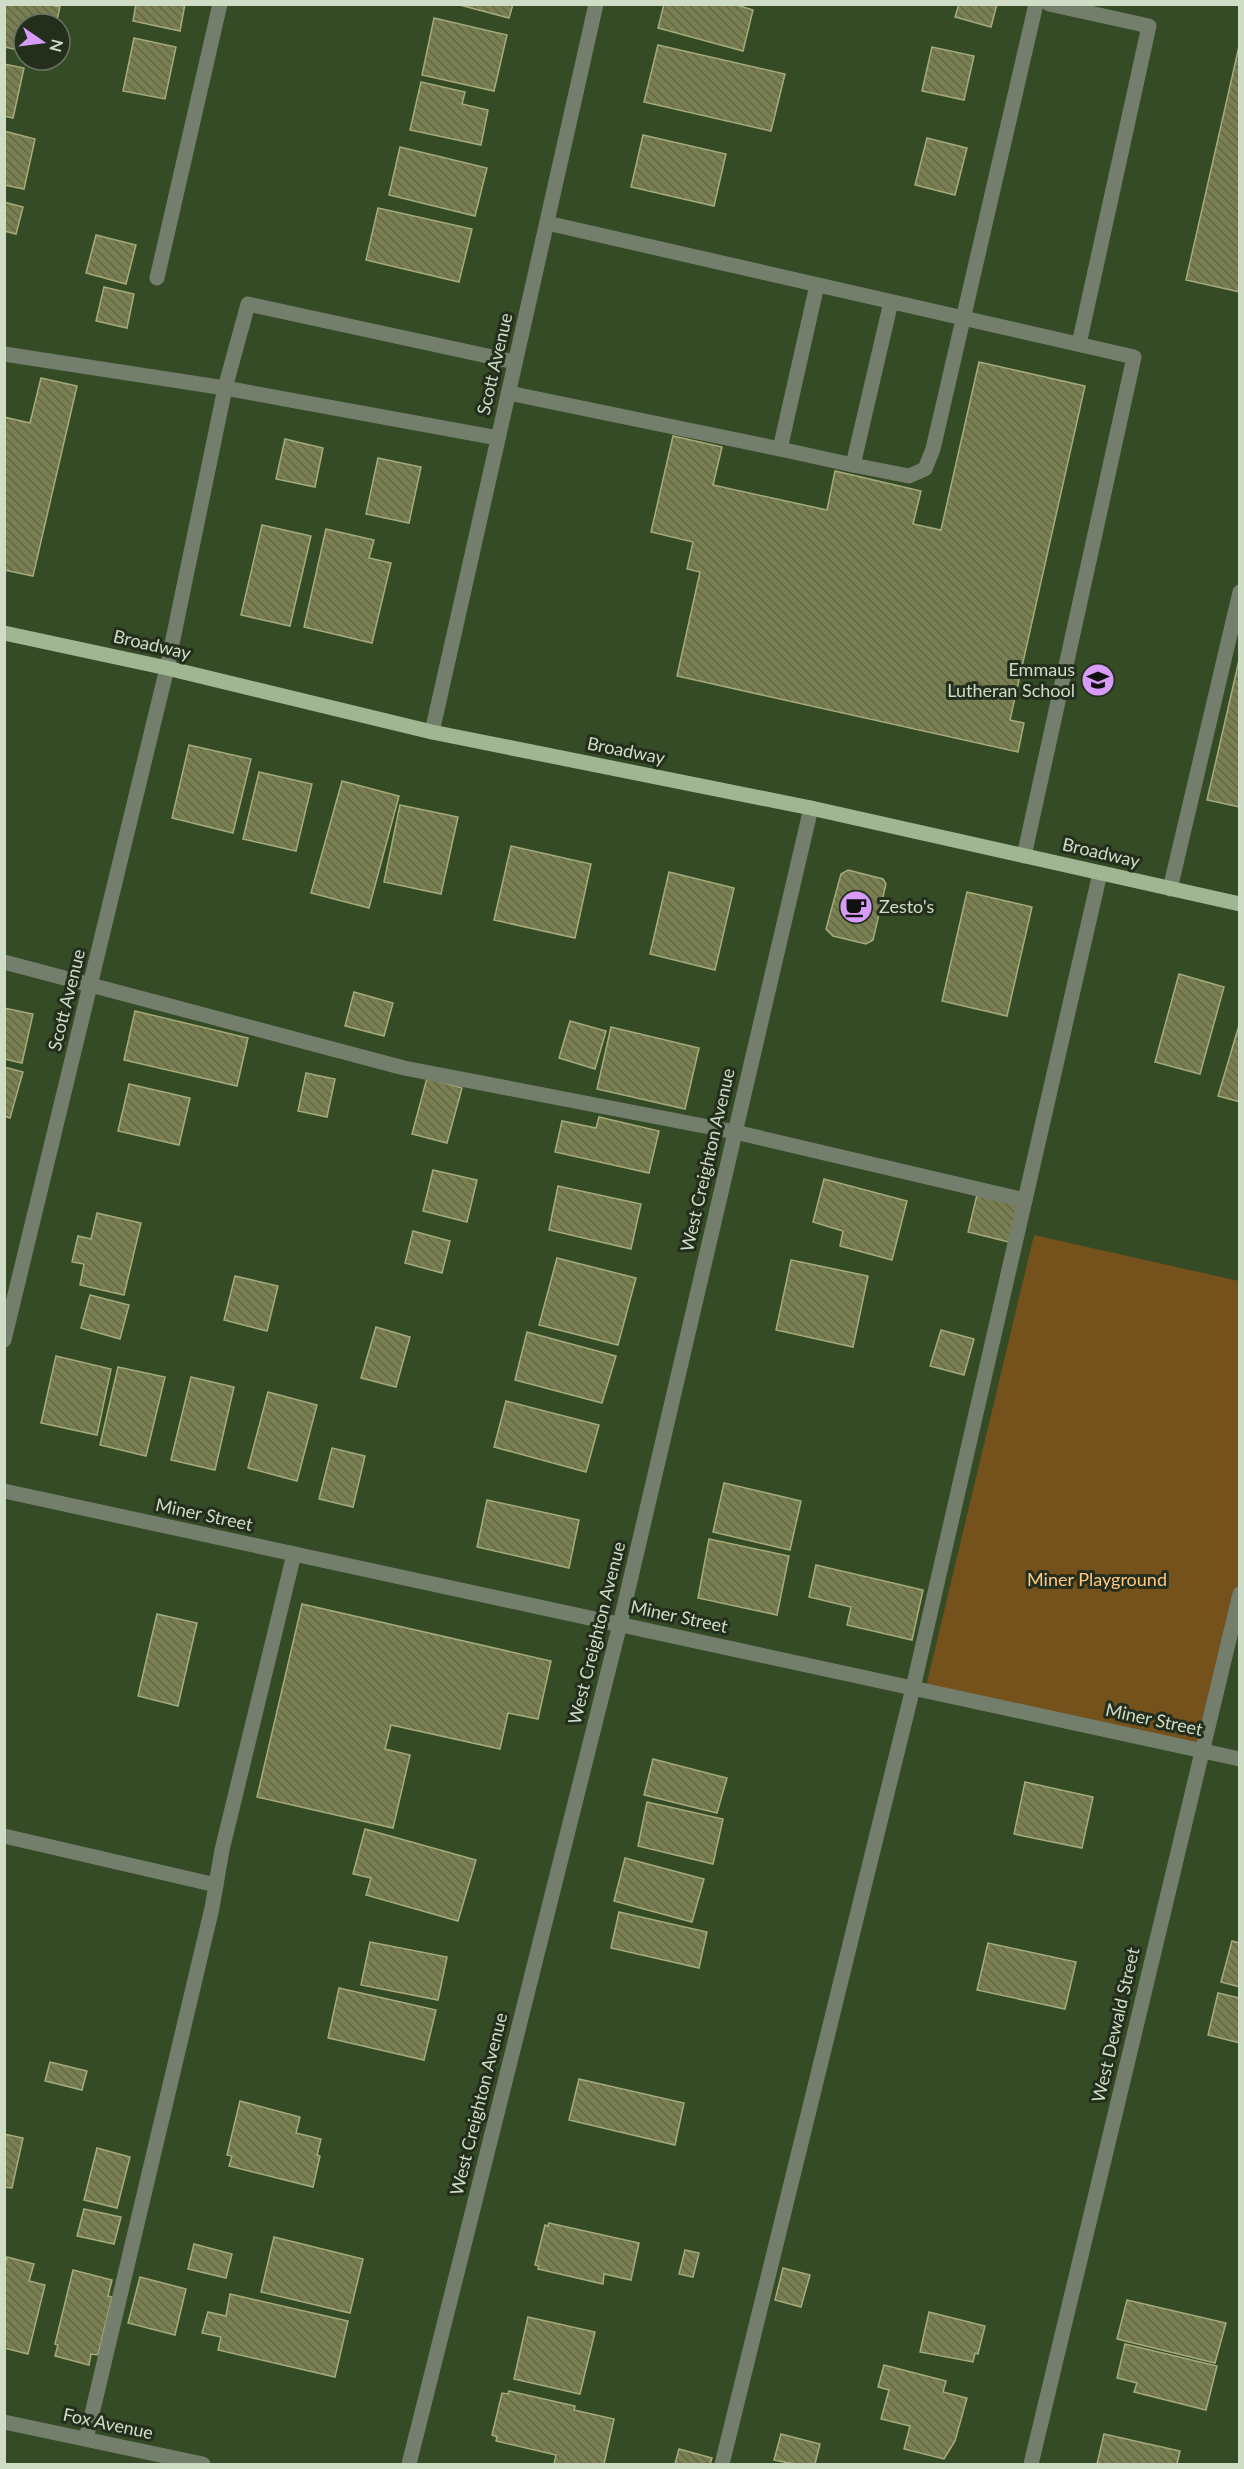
<svg xmlns="http://www.w3.org/2000/svg" width="1244" height="2469" font-family="Lato,sans-serif">
	<defs>
		<pattern id="building-back-hatch" width="6" height="6" patternUnits="userSpaceOnUse" patternTransform="scale(1.5)"><rect width="6" height="6" fill="#7a7f51"/><path d="M-1 5l2 2M0 0l6 6M5-1l2 2" fill="none" stroke="#626748"/></pattern>
	</defs>
	<rect width="100%" height="100%" fill="#354b25"/>
	<!-- green -->
	<path fill="#75511b" d="M1034,1235L1239,1281V1594L1202,1751L925,1691Z"/>
	<!-- building -->
	<g fill="url(#building-back-hatch)" stroke="#a5ab7b" stroke-width="1.5">
		<path d="M4,4H47L60,7L56,24H24V51L4,47Z"/>
		<path d="M136,4H185L180,31L133,21Z"/>
		<path d="M456,4H513L509,18Z"/>
		<path d="M664,4H734L753,10L743,51L658,28Z"/>
		<path d="M959,4H997L991,27L955,17Z"/>
		<path d="M434,18L507,35L494,91L422,75Z"/>
		<path d="M134,38L176,47L165,99L123,91Z"/>
		<path d="M1240,42V292L1186,280Z"/>
		<path d="M658,45L785,74L771,131L644,102Z"/>
		<path d="M932,47L974,56L964,100L922,91Z"/>
		<path d="M4,64L24,68L13,118L4,116Z"/>
		<path d="M421,82L465,92L462,104L488,110L481,145L410,130Z"/>
		<path d="M4,131L35,139L24,189L4,185Z"/>
		<path d="M643,135L726,154L714,206L631,187Z"/>
		<path d="M927,138L967,148L955,195L915,185Z"/>
		<path d="M400,147L487,168L475,216L389,195Z"/>
		<path d="M4,202L23,207L16,234L4,231Z"/>
		<path d="M378,208L472,229L459,282L366,260Z"/>
		<path d="M96,235L136,245L126,284L86,273Z"/>
		<path d="M104,287L134,294L127,328L96,321Z"/>
		<path d="M979,362L1085,386L1010,720L1024,723L1018,752L677,676L700,572L687,569L693,542L651,532L673,436L722,447L713,485L827,510L835,471L921,491L913,524L941,530Z"/>
		<path d="M41,378L77,386L33,576L4,570V417L30,423Z"/>
		<path d="M285,439L323,448L315,487L276,479Z"/>
		<path d="M378,458L421,467L409,523L366,514Z"/>
		<path d="M262,525L311,536L290,626L241,615Z"/>
		<path d="M326,529L374,540L369,558L391,563L372,643L304,627Z"/>
		<path d="M1240,656V807L1207,800Z"/>
		<path d="M189,745L251,759L233,833L172,818Z"/>
		<path d="M259,772L312,784L296,851L243,839Z"/>
		<path d="M342,781L399,796L369,908L311,893Z"/>
		<path d="M400,805L458,817L441,894L384,882Z"/>
		<path d="M511,846L591,864L575,938L494,920Z"/>
		<path d="M848,870L883,879L886,884L873,940L866,944L833,936L826,929L841,874Z"/>
		<path d="M669,872L734,888L715,970L650,954Z"/>
		<path d="M967,892L1032,907L1007,1016L942,1001Z"/>
		<path d="M1179,974L1224,987L1200,1074L1155,1062Z"/>
		<path d="M354,992L393,1003L384,1036L345,1026Z"/>
		<path d="M4,1008L33,1014L22,1063L4,1059Z"/>
		<path d="M135,1011L248,1038L237,1086L124,1060Z"/>
		<path d="M570,1021L606,1031L595,1069L559,1058Z"/>
		<path d="M1240,1022V1102L1218,1096Z"/>
		<path d="M611,1027L699,1048L685,1109L597,1089Z"/>
		<path d="M4,1067L23,1072L10,1118L4,1116Z"/>
		<path d="M306,1073L335,1079L327,1117L298,1111Z"/>
		<path d="M427,1078L462,1088L447,1143L412,1134Z"/>
		<path d="M129,1084L190,1098L179,1145L118,1131Z"/>
		<path d="M599,1117L659,1131L649,1173L555,1152L562,1121L596,1128Z"/>
		<path d="M433,1170L477,1180L467,1222L423,1211Z"/>
		<path d="M824,1179L907,1201L892,1260L840,1246L843,1231L813,1222Z"/>
		<path d="M558,1186L641,1204L631,1249L549,1230Z"/>
		<path d="M977,1195L1019,1205L1009,1242L968,1232Z"/>
		<path d="M97,1213L141,1223L124,1295L80,1285L84,1264L72,1262L78,1236L91,1239Z"/>
		<path d="M413,1231L450,1241L442,1273L405,1263Z"/>
		<path d="M557,1258L636,1278L618,1345L539,1325Z"/>
		<path d="M791,1260L868,1276L853,1347L776,1330Z"/>
		<path d="M235,1276L278,1286L267,1331L224,1320Z"/>
		<path d="M90,1295L129,1305L120,1339L81,1328Z"/>
		<path d="M376,1327L410,1337L396,1387L361,1378Z"/>
		<path d="M941,1330L974,1339L964,1375L930,1366Z"/>
		<path d="M527,1332L616,1356L602,1403L515,1380Z"/>
		<path d="M56,1356L111,1369L97,1435L41,1423Z"/>
		<path d="M118,1367L165,1377L146,1456L100,1445Z"/>
		<path d="M191,1377L234,1387L215,1470L171,1460Z"/>
		<path d="M268,1392L317,1405L297,1481L248,1468Z"/>
		<path d="M506,1401L599,1425L586,1472L494,1447Z"/>
		<path d="M332,1448L365,1456L353,1507L319,1499Z"/>
		<path d="M724,1483L801,1501L790,1550L713,1532Z"/>
		<path d="M487,1500L579,1520L569,1568L477,1547Z"/>
		<path d="M709,1539L789,1556L777,1615L698,1598Z"/>
		<path d="M816,1565L923,1590L912,1640L847,1625L851,1607L809,1597Z"/>
		<path d="M302,1604L551,1661L538,1719L508,1713L500,1749L391,1725L385,1749L410,1755L393,1828L257,1797Z"/>
		<path d="M157,1614L197,1623L178,1706L138,1696Z"/>
		<path d="M653,1759L727,1778L717,1813L644,1795Z"/>
		<path d="M1025,1782L1093,1797L1082,1848L1014,1834Z"/>
		<path d="M647,1802L723,1819L713,1864L638,1846Z"/>
		<path d="M365,1829L476,1860L458,1921L366,1895L371,1878L353,1874Z"/>
		<path d="M625,1858L704,1879L692,1922L614,1901Z"/>
		<path d="M619,1912L707,1932L699,1968L611,1948Z"/>
		<path d="M1232,1941L1240,1943V1987L1221,1982Z"/>
		<path d="M370,1942L447,1957L438,2000L361,1985Z"/>
		<path d="M988,1943L1076,1962L1065,2009L977,1990Z"/>
		<path d="M339,1988L436,2010L424,2060L328,2038Z"/>
		<path d="M1218,1993L1240,1998V2043L1208,2035Z"/>
		<path d="M50,2062L87,2071L82,2090L45,2081Z"/>
		<path d="M579,2079L684,2103L675,2145L569,2120Z"/>
		<path d="M240,2101L300,2117L296,2133L321,2139L317,2155L320,2156L313,2187L229,2166L232,2156L227,2155Z"/>
		<path d="M4,2134L23,2138L12,2188L4,2187Z"/>
		<path d="M97,2148L130,2157L117,2208L84,2200Z"/>
		<path d="M84,2209L121,2217L114,2244L77,2236Z"/>
		<path d="M549,2223L639,2243L631,2280L604,2274L603,2284L538,2269L539,2266L535,2265L545,2225L548,2226Z"/>
		<path d="M274,2237L363,2259L350,2313L261,2292Z"/>
		<path d="M194,2244L232,2254L226,2278L188,2269Z"/>
		<path d="M685,2250L699,2253L693,2277L679,2274Z"/>
		<path d="M7,2257L34,2264L29,2281L45,2285L28,2354L4,2348V2267Z"/>
		<path d="M783,2268L810,2275L801,2307L775,2300Z"/>
		<path d="M73,2270L112,2280L108,2296L112,2297L98,2355L91,2354L89,2365L55,2356L58,2345L55,2344Z"/>
		<path d="M140,2277L186,2289L175,2335L128,2323Z"/>
		<path d="M230,2294L348,2321L335,2377L218,2350L221,2337L202,2333L208,2312L226,2316Z"/>
		<path d="M1127,2300L1226,2323L1215,2363L1117,2339Z"/>
		<path d="M929,2312L985,2326L978,2354L975,2353L973,2362L920,2352Z"/>
		<path d="M528,2317L595,2332L580,2394L514,2379Z"/>
		<path d="M1125,2344L1217,2366L1206,2410L1134,2392L1137,2383L1117,2378Z"/>
		<path d="M884,2365L946,2381L943,2392L967,2398L955,2441L944,2459L904,2449L910,2426L881,2419L889,2390L878,2387Z"/>
		<path d="M509,2391L575,2406L574,2410L614,2419L604,2464H554L556,2455L496,2441L497,2437L492,2435L502,2393L508,2394Z"/>
		<path d="M781,2434L820,2444L815,2464H794L774,2460Z"/>
		<path d="M1104,2434L1180,2451L1177,2464H1097Z"/>
		<path d="M679,2449L712,2458L710,2464H675Z"/>
	</g>
	<g fill="none" stroke-linecap="round" stroke-linejoin="round">
		<!-- minor -->
		<g stroke="#737e6c" stroke-width="15">
			<path d="M1049,4L1149,26L1079,344"/>
			<path d="M547,223L1134,357L1024,856"/>
			<path d="M157,278L220,4"/>
			<path d="M4,354L225,388L498,438"/>
			<path d="M509,393L780,449L817,285"/>
			<path d="M780,449L853,465L891,302"/>
			<path d="M853,465L909,476L925,469L933,449L1036,4"/>
			<path d="M432,732L596,4"/>
			<path d="M1170,889L1240,592"/>
			<path d="M4,962L404,1068L735,1132L1025,1200L1100,873"/>
			<path d="M4,1340L167,668L225,388L248,304L515,362"/>
			<path d="M4,1491L1240,1759"/>
			<path d="M4,1836L216,1885"/>
			<path d="M4,2422L203,2464"/>
			<path d="M86,2439L212,1908L222,1850L294,1554"/>
			<path d="M409,2464L620,1624L811,808"/>
			<path d="M722,2464L913,1688L1025,1200"/>
			<path d="M1031,2464L1240,1594"/>
		</g>
		<!-- major -->
		<path stroke="#a0b692" stroke-width="15" d="M4,633L167,668L432,732L811,808L1240,904"/>
	</g>
	<!-- icons -->
	<defs>
		<g id="school-disc" transform="scale(1.725)"><circle r="9.5" fill="#d89bf8" stroke="#242e1d"/><path d="M0-5L7-2L0 1L-7-2ZM-4 1L0 2.5L4 1V4Q0 6-4 4Z" fill="#111"/></g>
		<g id="cafe-disc" transform="scale(1.725)"><circle r="9.5" fill="#d89bf8" stroke="#242e1d"/><path d="M-5.5-4.5H6V0H3Q3 3.5 0 3.5H-2.5Q-5.5 3.5-5.5 0ZM3-3.2v2h1.7v-2ZM-6 4.5H4V6H-6Z" fill="#111"/></g>
	</defs>
	<g fill-rule="evenodd">
		<use href="#school-disc" x="1098" y="680"/>
		<use href="#cafe-disc" x="856" y="907"/>
	</g>
	<g text-anchor="middle" stroke-width="6" stroke-linejoin="round" paint-order="stroke">
		<!-- street labels -->
		<g font-size="18" fill="#cfdcc6" stroke="#242e1d">
			<text transform="translate(495 364) rotate(-77)" y="6">Scott Avenue</text>
			<text transform="translate(152 645) rotate(13)" y="6">Broadway</text>
			<text transform="translate(626 751) rotate(11)" y="6">Broadway</text>
			<text transform="translate(1101 853) rotate(13)" y="6">Broadway</text>
			<text transform="translate(67 1000) rotate(-76)" y="6">Scott Avenue</text>
			<text transform="translate(708 1160) rotate(-77)" y="6">West Creighton Avenue</text>
			<text transform="translate(204 1515) rotate(12)" y="6">Miner Street</text>
			<text transform="translate(679 1617) rotate(12)" y="6">Miner Street</text>
			<text transform="translate(597 1633) rotate(-76)" y="6">West Creighton Avenue</text>
			<text transform="translate(1154 1720) rotate(12)" y="6">Miner Street</text>
			<text transform="translate(1116 2025) rotate(-77)" y="6">West Dewald Street</text>
			<text transform="translate(479 2104) rotate(-76)" y="6">West Creighton Avenue</text>
			<text transform="translate(108 2424) rotate(12)" y="6">Fox Avenue</text>
		</g>
		<!-- poi labels -->
		<g font-size="18" fill="#cfdcc6" stroke="#242e1d" text-anchor="end">
			<text x="1075" y="676">Emmaus<tspan x="1075" dy="21">Lutheran School</tspan></text>
			<text x="879" y="913" text-anchor="start">Zesto's</text>
		</g>
		<!-- park labels -->
		<g font-size="18" fill="#ffc77e" stroke="#242e1d">
			<text x="1097" y="1586">Miner Playground</text>
		</g>
	</g>
	<!-- border -->
	<rect width="1244" height="2469" fill="none" stroke="#cfdcc6" stroke-width="12"/>
	<!-- north arrow -->
	<g transform="translate(42 42) rotate(104)"><circle r="28" fill="#242e1d" stroke="#687461" stroke-width="1.5"/>
	<path d="M0-4.5L10 22L0 15L-10 22Z" fill="#d89bf8"/>
	<text y="-9" font-size="16" font-weight="bold" text-anchor="middle" fill="#cfdcc6">N</text>
	</g>
</svg>
